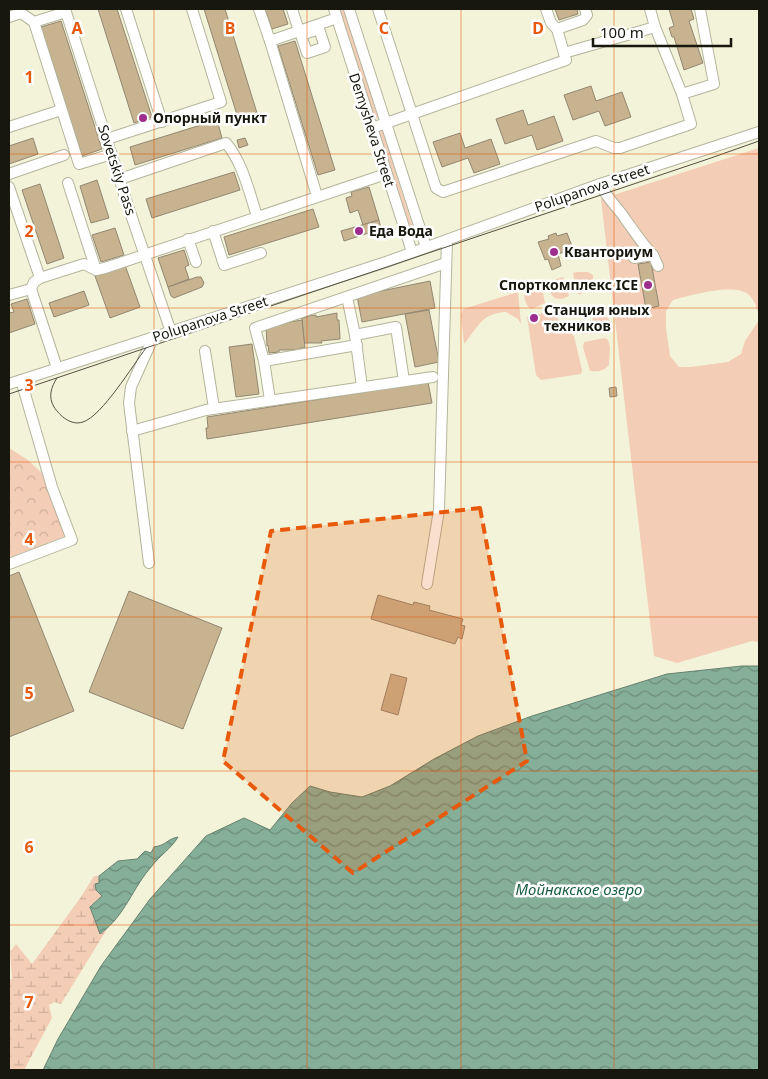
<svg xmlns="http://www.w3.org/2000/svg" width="768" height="1079" font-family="'Noto Sans',sans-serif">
	<defs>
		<pattern id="forest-crowns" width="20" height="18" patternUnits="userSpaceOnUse" patternTransform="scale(1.25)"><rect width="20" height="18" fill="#f3cdb5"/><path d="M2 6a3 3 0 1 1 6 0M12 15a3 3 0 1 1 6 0" fill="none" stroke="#d0af9a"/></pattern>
		<pattern id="wetland-marsh" width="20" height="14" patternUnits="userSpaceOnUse" patternTransform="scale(1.25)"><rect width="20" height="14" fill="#f3cdb5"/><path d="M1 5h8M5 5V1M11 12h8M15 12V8" fill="none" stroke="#d0af9a"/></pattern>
		<pattern id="water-waves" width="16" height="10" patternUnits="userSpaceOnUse" patternTransform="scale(1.25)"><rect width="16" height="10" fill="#86af99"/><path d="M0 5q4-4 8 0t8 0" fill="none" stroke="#6d8d7b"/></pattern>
	</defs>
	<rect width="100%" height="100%" fill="#f3f3d9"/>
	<!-- green -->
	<g fill="#f3cdb5">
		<path d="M337,9H344L378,117L375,120L373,119Z"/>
		<path d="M381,131L383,132L412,224V229L410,230L408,229L379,132Z"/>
		<path d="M759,148V315C757,308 754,299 748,294C733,283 691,295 673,300L666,311V328L670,356L679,367H691L728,362L741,354L745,341L759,320V642L752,641L677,663L654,656L601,199Z"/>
		<path d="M577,272H588L593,275V279L580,295L577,293L573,273Z"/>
		<path d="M563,277L569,296C555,303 548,297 550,281Z"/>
		<path d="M541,284L545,303L531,309C524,304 523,295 526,288Z"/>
		<path d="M518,292L521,324L518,319L506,312C482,313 479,326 464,344L461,315L463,309Z"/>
		<path d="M551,311L556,313L561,326L574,336L582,370L581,374L541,380L536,375L527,317Z"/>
		<path d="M604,313L612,324C605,333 594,334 583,334L582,331C589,327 592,323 594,314Z"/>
		<path d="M605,338L608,340L610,347L609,365C604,371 598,372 590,371L583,347L584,342Z"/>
	</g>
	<!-- forest -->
	<path fill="url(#forest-crowns)" d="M9,448L28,460L45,476L66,536L9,558Z"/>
	<!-- wetland -->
	<path fill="url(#wetland-marsh)" d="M94,876H99V883L95,884L96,890L102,896L90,907L100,934L107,929L61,1004L54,1002L49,1005L52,1018L24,1070H9V980L12,979L10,952L16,944L32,964L81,897Z"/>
	<!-- water -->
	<g fill="url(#water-waves)" stroke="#65816f">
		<path d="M742,666H759V1070H43L58,1039L101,966L150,899L206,836L244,818L270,830L292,803L310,786L330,792L362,797L390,786L434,759L478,736L532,716L667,674Z"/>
		<path d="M178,837C171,849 160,855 152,866C132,888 126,915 100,934L90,907L102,896L96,890L95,884L99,883V876L118,861L137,859L145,851L151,853L154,847C167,845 167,839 178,837Z"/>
	</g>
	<!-- building -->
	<g fill="#c7b38f" stroke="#938772">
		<path d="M98,9H117L152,117L134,123Z"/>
		<path d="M204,9H225L257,113L238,118Z"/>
		<path d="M265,9H283L288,24L272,29Z"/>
		<path d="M555,9H577L578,14L559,20Z"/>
		<path d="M669,9H691L694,19L689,21L703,63L684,70L674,37H672L669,28L674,26Z"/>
		<path d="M61,21L102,149L82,156L41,27Z"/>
		<path d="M295,41L335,170L318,175L278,46Z"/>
		<path d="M591,86L596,101L622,92L631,117L605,126L599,111L573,120L564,95Z"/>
		<path d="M523,110L528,125L554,116L563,141L537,150L532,135L505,144L496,119Z"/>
		<path d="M217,120L222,138L135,165L130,147Z"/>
		<path d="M460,133L465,148L491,139L500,164L474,173L468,158L442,167L433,142Z"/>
		<path d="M33,138L38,154L9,164V146Z"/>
		<path d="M245,138L248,145L239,148L237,140Z"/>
		<path d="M234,172L240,190L152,218L146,199Z"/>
		<path d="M97,180L109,218L91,223L80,186Z"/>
		<path d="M40,184L64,258L47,264L22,190Z"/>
		<path d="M369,187L379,220L363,225L358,210L350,213L346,198L352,196L351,192Z"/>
		<path d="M313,209L319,227L229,255L224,237Z"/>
		<path d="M379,220L381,229L344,241L341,231Z"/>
		<path d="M115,228L124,255L101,262L92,235Z"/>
		<path d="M556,233L557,236L567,233L573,249L558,254L561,266L552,270L548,259L545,260L538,242L549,239L548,236Z"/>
		<path d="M184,250L189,265L185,267L189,279L168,287L158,258Z"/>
		<path d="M651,262L659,306L646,309L638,264Z"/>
		<path d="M125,265L140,307L110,318L95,276Z"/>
		<path d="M197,277H201L204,283L202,287L174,298L171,296L168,287Z"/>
		<path d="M430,281L435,308L362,322L357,296Z"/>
		<path d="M84,291L89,305L54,317L49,303Z"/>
		<path d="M27,299L35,324L9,333V313L14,312L11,304Z"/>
		<path d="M429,310L439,362L415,367L405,314Z"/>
		<path d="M337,313V320H339L340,339L321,341L322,343H304L302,318L308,317L307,316L316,315V317Z"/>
		<path d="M302,320L305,348H300V350H279V352L269,353L268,345L267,346L266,326Z"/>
		<path d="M252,344L259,394L236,397L229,347Z"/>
		<path d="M428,382L432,403L207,439L206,428H208L207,417Z"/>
		<path d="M616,387L617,396L610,397L609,388Z"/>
		<path d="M19,572L74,711L9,737V576Z"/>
		<path d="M129,591L222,628L183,729L89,692Z"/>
		<path d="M378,595L413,605L414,602L430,606L429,610L463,619L461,625L465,626L462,639L458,637L455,644L371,619Z"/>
		<path d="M391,674L407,678L398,715L381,710Z"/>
	</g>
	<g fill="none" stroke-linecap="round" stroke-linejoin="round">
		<!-- minor casing -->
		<g stroke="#b4b59c" stroke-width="12">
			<g id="minor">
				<path d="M65,9L128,206L171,332"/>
				<path d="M126,9L162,122"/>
				<path d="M259,9L270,41L337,18"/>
				<path d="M292,9L299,31"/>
				<path d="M334,9L412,252"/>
				<path d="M349,9L426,247"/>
				<path d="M378,9L436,188L443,192L596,141L614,148H620L691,124L682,94L655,27"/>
				<path d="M546,9L551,23L557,29"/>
				<path d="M9,17L21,13L34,22L79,164L112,154"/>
				<path d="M34,22L66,12"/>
				<path d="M319,29L325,47L307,53L301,35Z"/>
				<path d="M270,41L317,196"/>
				<path d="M564,53L655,27L650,9"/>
				<path d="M682,94L714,84L700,9"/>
				<path d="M9,127L61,110"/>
				<path d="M372,128L566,60L557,29L583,20L587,15L585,9"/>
				<path d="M107,139L221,102L192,9"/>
				<path d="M9,174L64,155"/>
				<path d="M120,179L226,143C243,163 249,192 257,216"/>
				<path d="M68,183L96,270"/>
				<path d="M600,184C608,200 617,206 626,220C635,232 642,244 653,255"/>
				<path d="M9,187L40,278L34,282L31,289L57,368"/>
				<path d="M213,231L224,265L261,253"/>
				<path d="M188,239L196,262"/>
				<path d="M634,258L653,255L658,266"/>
				<path d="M40,278L84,264L96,270L105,268L386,174"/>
				<path d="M9,295L31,289"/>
				<path d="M347,297L355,335"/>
				<path d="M205,351L214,408"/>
				<path d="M264,361L255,328L446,263"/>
				<path d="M9,384L386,262L600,184L759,132"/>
				<path d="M362,387L355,335L396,327L404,381"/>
				<path d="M270,400L264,361L357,345"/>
				<path d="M132,431L206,410L433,377"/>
				<path d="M149,563L129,403L131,387L153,338"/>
				<path d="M9,564L72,540L52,487L21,380"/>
				<path d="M427,584L439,510L447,240"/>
			</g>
		</g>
		<!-- minor -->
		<use href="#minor" stroke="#fff" stroke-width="10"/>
		<!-- tram -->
		<g stroke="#515143" stroke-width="1">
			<path d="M57,378C51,387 48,397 54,407C60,416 71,426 83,422C102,416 133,365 146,348"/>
			<path d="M9,394L708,159L759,141"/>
		</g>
	</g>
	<!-- marked area -->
	<path fill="#e8590c" fill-opacity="0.2" stroke="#e8590c" stroke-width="4" stroke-dasharray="10 6" stroke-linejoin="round" d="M480,508L527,761L353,873L223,761L271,531Z"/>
	<!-- grid -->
	<path fill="none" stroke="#e8590c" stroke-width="1" stroke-opacity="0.55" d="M154,9V1070M307,9V1070M461,9V1070M614,9V1070M9,154H759M9,308H759M9,462H759M9,617H759M9,771H759M9,925H759"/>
	<!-- markers -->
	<g fill="#9d2e8d" stroke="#fff" stroke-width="2">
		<circle cx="143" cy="118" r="5"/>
		<circle cx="359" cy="231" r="5"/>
		<circle cx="554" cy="252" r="5"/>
		<circle cx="648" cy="285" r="5"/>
		<circle cx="534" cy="318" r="5"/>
	</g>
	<g text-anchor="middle" stroke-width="5" stroke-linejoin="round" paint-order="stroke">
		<!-- poi labels -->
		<g font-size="14" font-weight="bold" fill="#17170e" stroke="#fff" text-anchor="start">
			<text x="153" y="123">Опорный пункт</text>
			<text x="369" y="236">Еда Вода</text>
			<text x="564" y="257">Кванториум</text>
			<text x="638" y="290" text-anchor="end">Спорткомплекс ICE</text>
			<text x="544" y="315">Станция юных<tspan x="544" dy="16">техников</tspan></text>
		</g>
		<!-- street labels -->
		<g font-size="14" fill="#17170e" stroke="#fff">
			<text transform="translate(372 130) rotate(72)" y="5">Demysheva Street</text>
			<text transform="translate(117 170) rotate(72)" y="5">Sovetskiy Pass</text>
			<text transform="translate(592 188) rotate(-19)" y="5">Polupanova Street</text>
			<text transform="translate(210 319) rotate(-18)" y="5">Polupanova Street</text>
		</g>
		<!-- water labels -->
		<g font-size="15" font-style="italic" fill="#195f42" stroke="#fff">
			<text x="579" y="895">Мойнакское озеро</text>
		</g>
	</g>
	<g font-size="16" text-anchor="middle" font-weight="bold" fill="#e8590c" stroke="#fff" stroke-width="5" stroke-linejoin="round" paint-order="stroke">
		<text x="77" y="34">A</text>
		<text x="230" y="34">B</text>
		<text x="384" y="34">C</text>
		<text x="538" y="34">D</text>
		<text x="29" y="83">1</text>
		<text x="29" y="237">2</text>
		<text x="29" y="391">3</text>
		<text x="29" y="545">4</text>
		<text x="29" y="699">5</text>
		<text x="29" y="853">6</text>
		<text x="29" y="1008">7</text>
	</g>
	<!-- border -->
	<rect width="768" height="1079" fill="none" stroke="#17170e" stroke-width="20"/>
	<!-- scale -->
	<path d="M593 38v8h138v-8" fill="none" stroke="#17170e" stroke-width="2.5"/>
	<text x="600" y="38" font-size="15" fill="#17170e" stroke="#ffffff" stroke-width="4" paint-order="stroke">100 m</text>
</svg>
